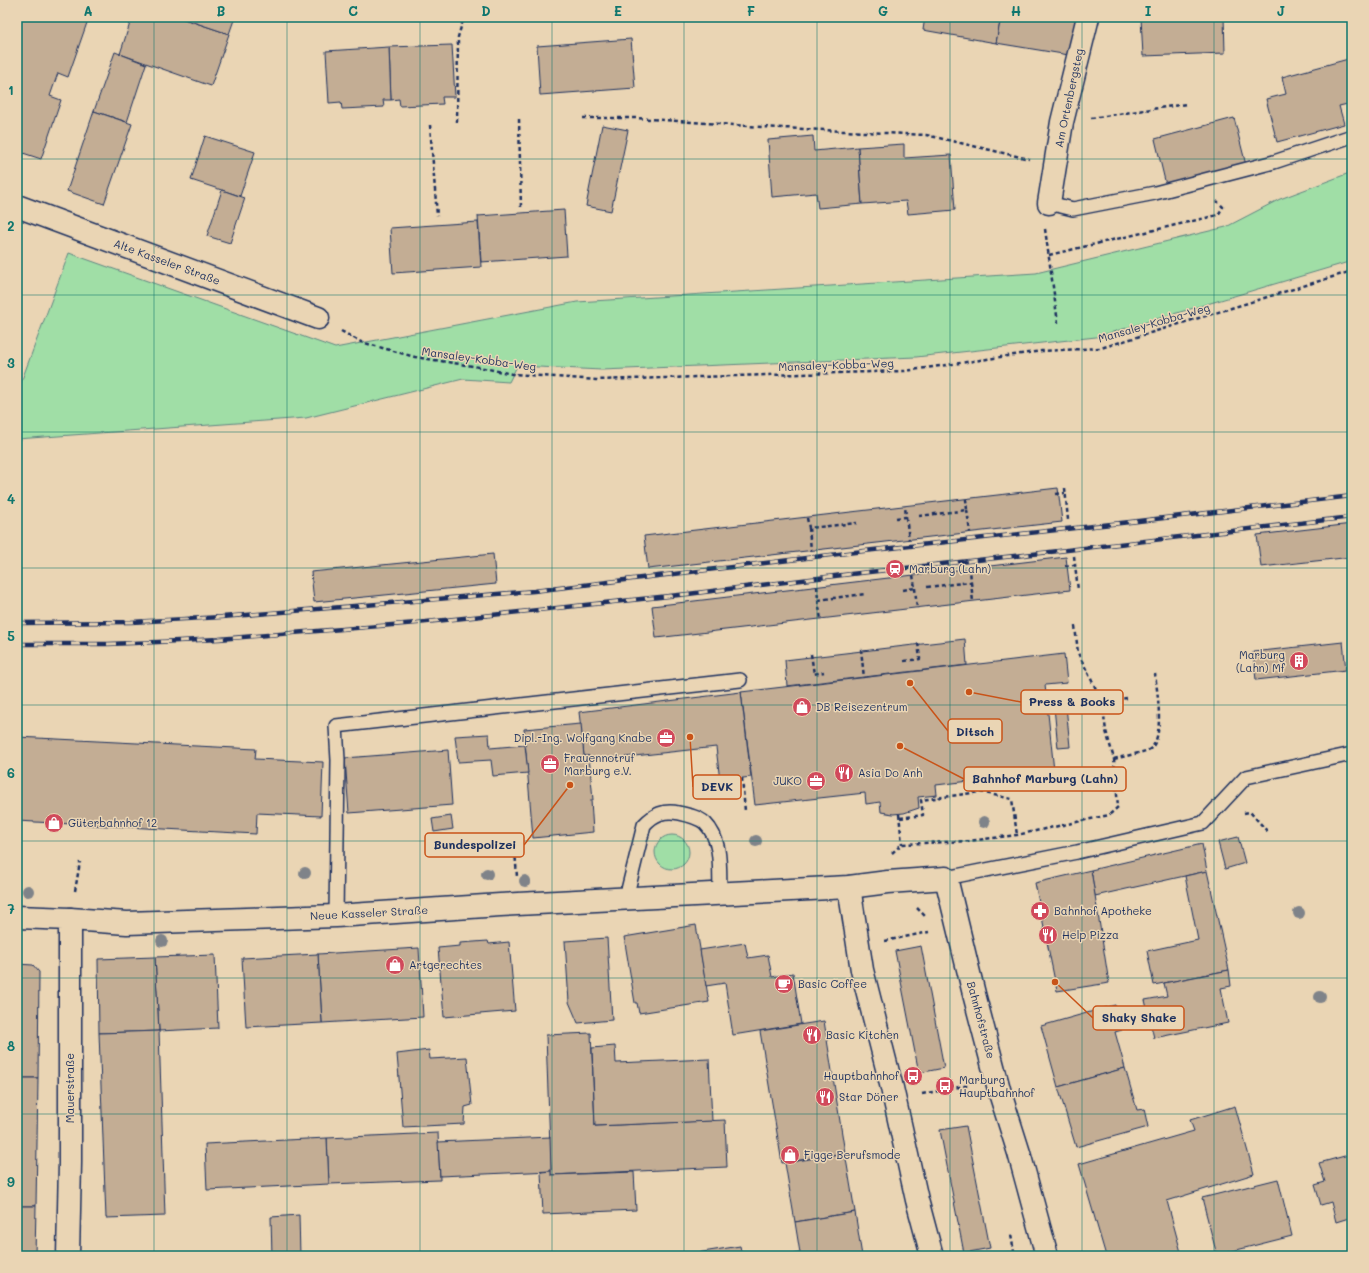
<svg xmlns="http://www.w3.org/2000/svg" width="1369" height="1273" font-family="Mali,sans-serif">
	<rect width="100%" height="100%" fill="#ead5b4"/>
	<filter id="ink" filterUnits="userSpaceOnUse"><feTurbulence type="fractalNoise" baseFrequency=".025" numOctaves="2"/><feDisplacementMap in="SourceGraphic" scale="8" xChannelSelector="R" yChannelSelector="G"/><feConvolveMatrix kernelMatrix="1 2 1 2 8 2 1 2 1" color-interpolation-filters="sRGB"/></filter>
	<g filter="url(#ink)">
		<!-- green -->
		<g fill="#a0dea6" stroke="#5e8682">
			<path d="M1352,172V261L1096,337L916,357L602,370L517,366L509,382L463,379L306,418L17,439V393L69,253L335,348L577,302L1036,273L1226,227L1280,199Z"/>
			<circle cx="672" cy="852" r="17"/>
		</g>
		<!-- building -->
		<g fill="#c3ad94" stroke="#1b2f5e">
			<path d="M20,17H89L68,77L58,73L50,96L61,100L41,159L17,151V81L22,67L17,65V26Z"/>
			<path d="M132,17H178L229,34L211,86L120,54Z"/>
			<path d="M178,17H235L229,34Z"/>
			<path d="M925,17H1001L996,43L923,30Z"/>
			<path d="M1001,17H1076L1069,55L996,43Z"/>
			<path d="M1141,17H1224L1225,53L1143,56Z"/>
			<path d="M631,39L635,88L540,95L537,46Z"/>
			<path d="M452,45L455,97H442L443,104L400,106L399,99L391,100L389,47Z"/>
			<path d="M389,47L391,100H383L384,107L342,109L341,102L329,103L326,51Z"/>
			<path d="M115,52L146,64L127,122L94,111Z"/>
			<path d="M1352,58V103L1339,106L1344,124L1277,142L1266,99L1286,94L1282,77Z"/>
			<path d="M94,111L132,124L104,204L67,191Z"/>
			<path d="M1234,118L1246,165L1166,185L1155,139Z"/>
			<path d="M602,125L628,130L611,211L586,206Z"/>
			<path d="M205,136L255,152L240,196L191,180Z"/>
			<path d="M813,136L814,151L858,147L862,204L818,208L816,193L772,197L768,140Z"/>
			<path d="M904,144V158L951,155L955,210L908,214L906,201L862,204L858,147Z"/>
			<path d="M222,190L245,198L230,243L207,236Z"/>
			<path d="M564,210L567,256L481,262L478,216Z"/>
			<path d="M478,222L481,267L393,273L390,228Z"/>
			<path d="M1058,488L1062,522L648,569L644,536Z"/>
			<path d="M1352,524V557L1261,567L1257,535Z"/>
			<path d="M493,554L496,584L314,602L311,572Z"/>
			<path d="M1066,557L1070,590L656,638L652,606Z"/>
			<path d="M965,639L967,665L787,686L785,660Z"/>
			<path d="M1343,642L1346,670L1256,680L1253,652Z"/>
			<path d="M1064,654L1067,683L1045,685L1054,771L936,785L937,795L918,797L919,808L904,813L893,814L881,812L880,802L866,804L865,793L755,805L741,692Z"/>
			<path d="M741,692L751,777L720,781L716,747L589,761V756H584L579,712Z"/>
			<path d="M1066,706L1070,747L1058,748L1054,707Z"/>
			<path d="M581,724L584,756H589L593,800H591L593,832L533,838L524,729Z"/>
			<path d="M489,734L490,748L525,745L528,773L493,776L491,760L458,762L455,736Z"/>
			<path d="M17,737L256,749L255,759L323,762L321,816L257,813L256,834L17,821Z"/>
			<path d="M448,750L452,805L349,813L345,758Z"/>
			<path d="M451,816L453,829L434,832L432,819Z"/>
			<path d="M1238,837L1245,863L1225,869L1218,842Z"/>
			<path d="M1202,844L1207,871L1095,896L1091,870Z"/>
			<path d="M1091,870L1109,983L1057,991L1035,883Z"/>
			<path d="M1207,871L1229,970L1154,985L1147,951L1198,940L1185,876Z"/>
			<path d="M696,925L709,1002L639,1013L637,1003H635L624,937Z"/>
			<path d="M607,938L612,1020L578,1023L569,1002L565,941Z"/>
			<path d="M488,941L489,944L509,942L515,1011L444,1017L438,948L460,946V943Z"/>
			<path d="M745,943L748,958L768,955L772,977L793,973L801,1024L733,1035L725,983L706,986L700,950Z"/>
			<path d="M921,946L944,1068L919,1073L895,951Z"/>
			<path d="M419,948L423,1017L322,1023L318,954Z"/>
			<path d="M318,954L322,1023L246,1027L242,958Z"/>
			<path d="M215,955L218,1028L159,1031L155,957Z"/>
			<path d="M155,957L159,1031L99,1033L98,959Z"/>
			<path d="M17,964L33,965L39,972L38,1078H17Z"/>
			<path d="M1229,970L1231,986L1221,988L1228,1023L1154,1038L1145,1000L1167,996L1164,983Z"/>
			<path d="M1115,1005L1122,1030L1115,1032L1125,1068L1058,1087L1041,1026Z"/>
			<path d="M824,1021L845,1153L782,1163L760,1031Z"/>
			<path d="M159,1031L165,1216L106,1218L99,1033Z"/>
			<path d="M591,1033L595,1126L725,1120L727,1167L551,1175L546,1035Z"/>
			<path d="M615,1046L616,1063L709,1059L712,1121L595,1126L592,1048Z"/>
			<path d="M429,1050L430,1059L467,1057L472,1105L465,1107L464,1124L403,1127L397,1054Z"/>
			<path d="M1125,1068L1137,1110L1144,1109L1148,1127L1076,1147L1058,1087Z"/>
			<path d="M17,1078H38L36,1206H17Z"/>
			<path d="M1235,1106L1254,1174L1167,1201L1182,1256H1106L1079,1164L1194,1131L1190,1120Z"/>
			<path d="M966,1126L990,1248L964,1253L940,1130Z"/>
			<path d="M438,1133L440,1180L329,1184L327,1138Z"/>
			<path d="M550,1137L551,1171L440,1176L438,1142Z"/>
			<path d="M327,1138L329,1184L207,1190L205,1144Z"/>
			<path d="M845,1153L855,1212L795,1222L785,1163Z"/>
			<path d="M1352,1154V1217L1336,1222L1331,1202L1321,1205L1315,1185L1325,1182L1319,1163Z"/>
			<path d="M551,1171V1175L634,1172L636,1210L543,1214L541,1172Z"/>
			<path d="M1278,1179L1292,1236L1217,1255L1202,1198Z"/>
			<path d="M17,1206H36L35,1256H17Z"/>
			<path d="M855,1212L862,1256H779L800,1253L795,1222Z"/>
			<path d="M299,1215L300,1256H272L271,1217Z"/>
			<path d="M740,1246L742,1256H678Z"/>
		</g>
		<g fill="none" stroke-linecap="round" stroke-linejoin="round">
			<!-- lane casing -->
			<g stroke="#1b2f5e" stroke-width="16">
				<g id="lane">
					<path d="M1049,203L1073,209L1155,193L1274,162L1352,136"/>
					<path d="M946,878L1077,852L1203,823L1246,777L1352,754"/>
					<path d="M626,898L644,825C654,814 664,810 679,813C688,815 698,817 705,823C723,841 719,870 720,893"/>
					<path d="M336,916L338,760L336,726L740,680"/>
				</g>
			</g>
			<!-- street casing -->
			<g stroke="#1b2f5e" stroke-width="25">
				<g id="street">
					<path d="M1049,203L1062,122L1088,17"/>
					<path d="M17,206L318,318"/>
					<path d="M849,887L862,970L892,1088L917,1200L932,1256"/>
					<path d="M70,919L127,923L336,916L500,905L849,887L888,882L946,878L974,994L1000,1093L1019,1153L1047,1256"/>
				</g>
			</g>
			<!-- secondary casing -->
			<g stroke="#1b2f5e" stroke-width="25">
				<path id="secondary" d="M17,917L70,919V1163L68,1256"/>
			</g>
			<!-- path -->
			<g stroke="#1b2f5e" stroke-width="2.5" stroke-dasharray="4 3" stroke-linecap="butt">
				<path d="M583,118H636L762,127L926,135L1029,159"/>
				<path d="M1091,118L1186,104"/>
				<path d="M519,119L521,208"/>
				<path d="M457,122L458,37L464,17"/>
				<path d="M430,125L437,216"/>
				<path d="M1045,229L1058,323"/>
				<path d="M1049,255L1218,215L1223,207L1217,201"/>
				<path d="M341,331L361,342L415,357L479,367L512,374L596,380L905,371L1042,351L1101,348L1352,271"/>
				<path d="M1065,488L1068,520"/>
				<path d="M1056,494L1065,493"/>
				<path d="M967,510L970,532"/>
				<path d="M919,516L967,510L966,499"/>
				<path d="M906,517L909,539"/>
				<path d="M807,518L809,528L857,523"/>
				<path d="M896,518L906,517L905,506"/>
				<path d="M809,528L811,550"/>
				<path d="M1074,556L1078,590"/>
				<path d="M1065,566L1075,565"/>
				<path d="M971,582L973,602"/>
				<path d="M817,586L818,600L865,594"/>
				<path d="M927,587L971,582L970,568"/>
				<path d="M915,588L917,609"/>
				<path d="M903,590L915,588L913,575"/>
				<path d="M818,600L821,620"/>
				<path d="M1075,626L1078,653L1102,701H1076"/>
				<path d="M861,649L864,678"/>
				<path d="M811,654L814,674L824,672"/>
				<path d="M904,661L920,659L918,643"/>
				<path d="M1114,759C1121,757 1146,752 1150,749C1165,738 1157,690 1155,674"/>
				<path d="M742,778L745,811"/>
				<path d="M1244,813L1250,812L1268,832"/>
				<path d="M899,814L902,844"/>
				<path d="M900,818L923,815L921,800L980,792L1012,799L1017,835"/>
				<path d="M515,851L517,877"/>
				<path d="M892,853L902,844L969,841L1017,835L1109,815L1118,807L1114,759L1106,731L1102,701L1127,698"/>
				<path d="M75,891L80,862"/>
				<path d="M917,908L926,917"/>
				<path d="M885,941L929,932"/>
				<path d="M922,1094L970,1085"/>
				<path d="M992,1256L1014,1252L1011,1235"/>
			</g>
			<!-- lane -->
			<use href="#lane" stroke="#ead5b4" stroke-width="13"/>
			<!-- street -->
			<use href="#street" stroke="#ead5b4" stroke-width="22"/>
			<!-- secondary -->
			<use href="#secondary" stroke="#ead5b4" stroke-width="22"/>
			<!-- rail casing -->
			<g stroke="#1b2f5e" stroke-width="4.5">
				<g id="rail">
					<path d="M17,623L131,622L222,617L534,591L855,552L1130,522L1352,496"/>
					<path d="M17,644H108L158,642L219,639L417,623L688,594L851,574L1024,555L1352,517"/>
				</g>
			</g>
			<!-- rail -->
			<use href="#rail" stroke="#ead5b4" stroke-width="3" stroke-dasharray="9" stroke-linecap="butt"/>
		</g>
		<!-- trees -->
		<g fill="#7f8389">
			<circle cx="984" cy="822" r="6"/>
			<circle cx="756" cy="841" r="6"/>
			<circle cx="305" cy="873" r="6"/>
			<circle cx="487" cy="874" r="6"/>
			<circle cx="525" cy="881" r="6"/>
			<circle cx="28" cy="891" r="6"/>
			<circle cx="1299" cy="913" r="6"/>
			<circle cx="162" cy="941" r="6"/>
			<circle cx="1320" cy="997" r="6"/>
		</g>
	</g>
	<!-- grid -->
	<path fill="none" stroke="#0f766e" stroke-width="1" stroke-opacity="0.55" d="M154,17V1256M287,17V1256M420,17V1256M552,17V1256M684,17V1256M817,17V1256M950,17V1256M1082,17V1256M1214,17V1256M17,159H1352M17,295H1352M17,432H1352M17,568H1352M17,705H1352M17,841H1352M17,978H1352M17,1114H1352"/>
	<!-- icons -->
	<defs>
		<g id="station-disc" transform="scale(1)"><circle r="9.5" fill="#d1495b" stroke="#ead5b4"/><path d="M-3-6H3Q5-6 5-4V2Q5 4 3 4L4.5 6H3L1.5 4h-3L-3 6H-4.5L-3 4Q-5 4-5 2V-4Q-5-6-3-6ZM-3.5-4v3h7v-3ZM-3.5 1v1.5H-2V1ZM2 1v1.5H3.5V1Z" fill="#fff"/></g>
		<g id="building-disc" transform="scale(1)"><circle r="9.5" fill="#d1495b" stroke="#ead5b4"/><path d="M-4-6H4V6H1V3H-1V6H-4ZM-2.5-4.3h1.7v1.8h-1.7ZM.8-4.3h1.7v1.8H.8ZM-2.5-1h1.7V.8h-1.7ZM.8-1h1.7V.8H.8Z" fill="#fff"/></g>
		<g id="shop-disc" transform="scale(1)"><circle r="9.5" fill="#d1495b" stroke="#ead5b4"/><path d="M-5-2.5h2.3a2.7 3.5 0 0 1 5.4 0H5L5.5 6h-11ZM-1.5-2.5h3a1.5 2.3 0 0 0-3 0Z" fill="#fff"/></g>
		<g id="office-disc" transform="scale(1)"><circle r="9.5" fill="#d1495b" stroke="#ead5b4"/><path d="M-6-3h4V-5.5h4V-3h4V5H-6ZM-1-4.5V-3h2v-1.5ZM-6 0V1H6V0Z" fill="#fff"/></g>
		<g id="restaurant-disc" transform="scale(1)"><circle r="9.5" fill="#d1495b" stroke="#ead5b4"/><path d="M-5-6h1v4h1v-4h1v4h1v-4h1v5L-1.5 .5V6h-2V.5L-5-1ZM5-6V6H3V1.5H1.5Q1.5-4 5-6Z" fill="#fff"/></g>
		<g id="pharmacy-disc" transform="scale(1)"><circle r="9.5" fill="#d1495b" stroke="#ead5b4"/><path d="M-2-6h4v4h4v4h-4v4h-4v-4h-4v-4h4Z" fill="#fff"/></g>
		<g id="cafe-disc" transform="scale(1)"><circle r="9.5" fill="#d1495b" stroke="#ead5b4"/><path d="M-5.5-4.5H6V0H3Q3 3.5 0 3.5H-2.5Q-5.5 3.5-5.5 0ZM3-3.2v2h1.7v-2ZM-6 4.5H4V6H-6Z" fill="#fff"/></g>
		<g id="bus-disc" transform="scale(1)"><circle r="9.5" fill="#d1495b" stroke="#ead5b4"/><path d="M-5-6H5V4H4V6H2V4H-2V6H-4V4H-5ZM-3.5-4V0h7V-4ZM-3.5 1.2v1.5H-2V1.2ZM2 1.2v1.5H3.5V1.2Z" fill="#fff"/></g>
	</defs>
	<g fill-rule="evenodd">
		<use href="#station-disc" x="895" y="569"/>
		<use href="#building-disc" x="1299" y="661"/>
		<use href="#shop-disc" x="802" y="707"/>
		<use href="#office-disc" x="666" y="738"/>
		<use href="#office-disc" x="550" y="764"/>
		<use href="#restaurant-disc" x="844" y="773"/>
		<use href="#office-disc" x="816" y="781"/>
		<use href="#shop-disc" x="54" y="823"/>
		<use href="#pharmacy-disc" x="1040" y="911"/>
		<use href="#restaurant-disc" x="1048" y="935"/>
		<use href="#shop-disc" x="395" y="965"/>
		<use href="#cafe-disc" x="784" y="984"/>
		<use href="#restaurant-disc" x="812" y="1035"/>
		<use href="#bus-disc" x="913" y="1076"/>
		<use href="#bus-disc" x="945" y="1086"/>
		<use href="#restaurant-disc" x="825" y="1097"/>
		<use href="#shop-disc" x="790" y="1155"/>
	</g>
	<g text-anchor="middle" stroke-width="3" stroke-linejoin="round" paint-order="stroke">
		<!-- street labels -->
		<g font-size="11" fill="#1b2f5e" stroke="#ead5b4">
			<text transform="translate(1069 98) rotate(-78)" y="4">Am Ortenbergsteg</text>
			<text transform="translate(167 262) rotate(20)" y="4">Alte Kasseler Straße</text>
			<text transform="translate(1154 323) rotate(-16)" y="4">Mansaley-Kobba-Weg</text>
			<text transform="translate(479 359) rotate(8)" y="4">Mansaley-Kobba-Weg</text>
			<text transform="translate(836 365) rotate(-2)" y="4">Mansaley-Kobba-Weg</text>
			<text transform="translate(369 913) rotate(-3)" y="4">Neue Kasseler Straße</text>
			<text transform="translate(981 1020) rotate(75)" y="4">Bahnhofstraße</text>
			<text transform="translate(70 1088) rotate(-90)" y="4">Mauerstraße</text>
		</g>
		<!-- poi labels -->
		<g font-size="11" fill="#1b2f5e" stroke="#ead5b4" text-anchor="start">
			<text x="909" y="573">Marburg (Lahn)</text>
			<text x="1285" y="659" text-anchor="end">Marburg<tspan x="1285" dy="13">(Lahn) Mf</tspan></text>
			<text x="816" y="711">DB Reisezentrum</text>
			<text x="652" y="742" text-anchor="end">Dipl.-Ing. Wolfgang Knabe</text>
			<text x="564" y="762">Frauennotruf<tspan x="564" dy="13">Marburg e.V.</tspan></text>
			<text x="858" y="777">Asia Do Anh</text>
			<text x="802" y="785" text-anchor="end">JUKO</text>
			<text x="68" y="827">Güterbahnhof 12</text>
			<text x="1054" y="915">Bahnhof Apotheke</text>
			<text x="1062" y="939">Help Pizza</text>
			<text x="409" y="969">Artgerechtes</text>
			<text x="798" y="988">Basic Coffee</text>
			<text x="826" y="1039">Basic Kitchen</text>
			<text x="899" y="1080" text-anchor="end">Hauptbahnhof</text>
			<text x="959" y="1084">Marburg<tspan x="959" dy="13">Hauptbahnhof</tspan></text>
			<text x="839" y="1101">Star Döner</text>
			<text x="804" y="1159">Figge Berufsmode</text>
		</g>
	</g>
	<!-- callouts -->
	<path fill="none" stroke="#c95318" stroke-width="1.5" d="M969 692L1021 702M910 683L948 731M900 746L964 779M690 737L693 787M570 785L524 845M1055 982L1093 1018"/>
	<g fill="#c95318" stroke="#ead5b4" stroke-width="1.5">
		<circle cx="969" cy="692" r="4"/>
		<circle cx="910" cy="683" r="4"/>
		<circle cx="900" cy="746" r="4"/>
		<circle cx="690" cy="737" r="4"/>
		<circle cx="570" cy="785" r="4"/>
		<circle cx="1055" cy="982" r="4"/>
	</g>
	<g fill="#ead5b4" stroke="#c95318" stroke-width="1.5">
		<rect x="1021" y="690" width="102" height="24" rx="4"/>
		<rect x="948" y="719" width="54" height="24" rx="4"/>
		<rect x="964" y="767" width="162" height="24" rx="4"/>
		<rect x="693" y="775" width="48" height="24" rx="4"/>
		<rect x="425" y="833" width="99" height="24" rx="4"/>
		<rect x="1093" y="1006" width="91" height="24" rx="4"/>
	</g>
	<g font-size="12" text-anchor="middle" font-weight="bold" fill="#1b2f5e">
		<text x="1072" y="706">Press &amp; Books</text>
		<text x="975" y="736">Ditsch</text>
		<text x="1045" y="783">Bahnhof Marburg (Lahn)</text>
		<text x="717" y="791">DEVK</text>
		<text x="475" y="849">Bundespolizei</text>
		<text x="1139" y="1022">Shaky Shake</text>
	</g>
	<!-- margin -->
	<rect width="1369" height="1273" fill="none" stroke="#ead5b4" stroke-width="44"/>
	<rect x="22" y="22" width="1325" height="1229" fill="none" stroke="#0f766e" stroke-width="1.5"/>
	<g font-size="13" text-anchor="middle" font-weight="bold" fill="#0f766e">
		<text x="88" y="16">A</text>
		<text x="221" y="16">B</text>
		<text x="353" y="16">C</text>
		<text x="486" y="16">D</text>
		<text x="618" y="16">E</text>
		<text x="751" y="16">F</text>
		<text x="883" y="16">G</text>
		<text x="1016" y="16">H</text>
		<text x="1148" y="16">I</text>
		<text x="1281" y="16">J</text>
		<text x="11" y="95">1</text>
		<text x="11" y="231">2</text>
		<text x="11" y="368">3</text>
		<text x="11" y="504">4</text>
		<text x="11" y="641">5</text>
		<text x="11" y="778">6</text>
		<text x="11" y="914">7</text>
		<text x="11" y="1051">8</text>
		<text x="11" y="1187">9</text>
	</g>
</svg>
